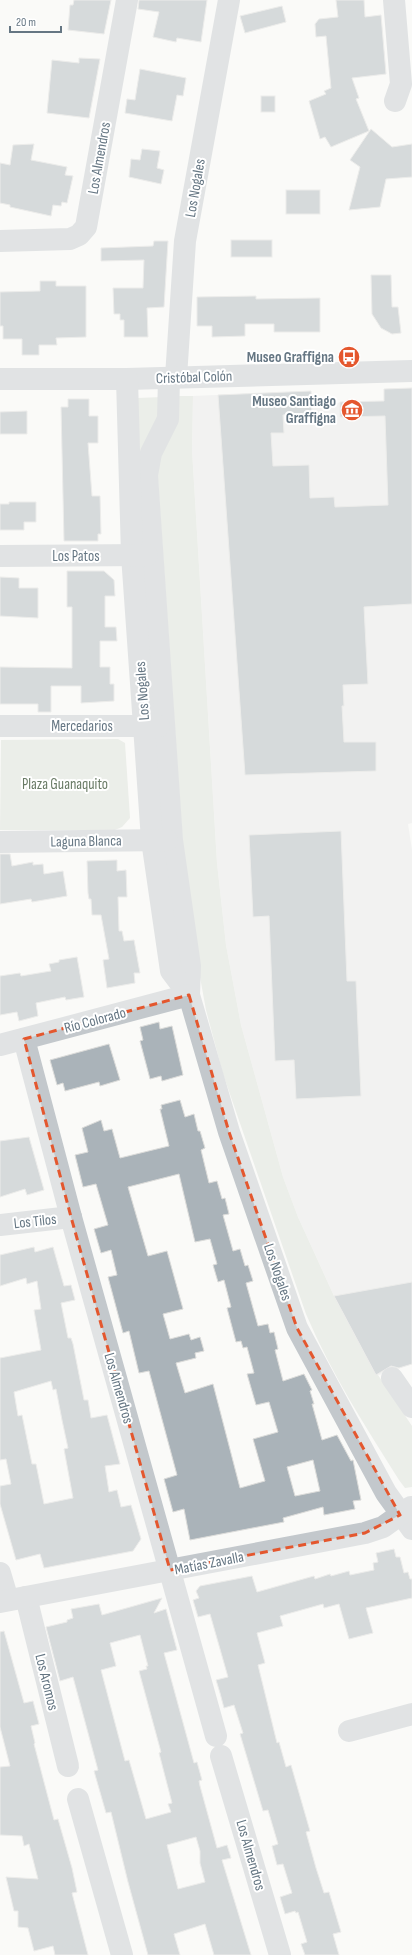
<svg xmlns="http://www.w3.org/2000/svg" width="412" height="1955" font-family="'Sofia Sans Condensed',sans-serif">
	<rect width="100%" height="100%" fill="#fafaf8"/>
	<!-- built -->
	<path fill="#e8e9e9" d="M412,388V823L408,824L412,850V1364L376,1376L334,1296L298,1217L283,1177L241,1025L226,945L217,863L192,450L193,396L311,391L312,404L384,401V389Z"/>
	<!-- green -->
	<g fill="#dadfd7">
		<path d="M178,396H193L192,450L217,863L226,945L241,1025L283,1177L298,1217L334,1296L376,1375H378L412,1426V1487L405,1488L399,1480C365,1426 331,1373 306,1314L223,1074L206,1010L196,955L185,877L157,467Z"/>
		<path d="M163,397L144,541L137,398Z"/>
		<path d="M118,739L125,743L130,818L122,827L115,830H0L1,740Z"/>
	</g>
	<!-- building -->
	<g fill="#aab3b9" stroke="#dcdcda" fill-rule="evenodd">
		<path d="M74,0H111L104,34L68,30L70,5H73Z"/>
		<path d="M139,0H207L201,42L177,38L176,42L153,37L159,12L138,9Z"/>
		<path d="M336,0H364L365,17L381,15L386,74L352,78L359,98L356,99L369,131L331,147L325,137L320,139L309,101L326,94L324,91L331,88L326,36L316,37L315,24L319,19L338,17Z"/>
		<path d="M282,6L286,22L245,33L240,16Z"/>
		<path d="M79,58L100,59L89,118L47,113L52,60L79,63Z"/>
		<path d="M140,69L186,78L183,96L177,95L172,121L125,113L127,99L135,100Z"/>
		<rect x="261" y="96" width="14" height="16"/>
		<path d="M371,129L392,147L412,144V177L386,179L380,207L349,210L360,167L350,160Z"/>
		<path d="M34,144L31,160L67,167L65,175L73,176L67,203L62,202L61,206L53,205L51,216L10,207V205L0,203V163L10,165L13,145Z"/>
		<path d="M142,149L160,151L157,168L164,170L161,184L129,177L131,159L140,160Z"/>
		<rect x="286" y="190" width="34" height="24"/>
		<rect x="231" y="240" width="41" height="17"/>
		<path d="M154,241H168L164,307L147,308L148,337H124V320H120V314H114L113,288H143L144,260L101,261V248L153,246Z"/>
		<path d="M371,275H391L392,307H398L401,333L392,334L381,328L372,314Z"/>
		<path d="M40,281H56V286H86V337L56,338L57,345H39V355H22V339H3V326H0V292L40,291Z"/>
		<path d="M256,296V299L320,298V332H274V324H245V336L212,337V326H197V297Z"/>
		<path d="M412,388V604L364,607L368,684L343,685L344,706H342L344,742H376V771L245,775L218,395L311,391L312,414L283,415L284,433H271L273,466L309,465L310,498L334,497L335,507L388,505L385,416L340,417V402L384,401V389Z"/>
		<path d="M68,399H89V416H98V443H88L92,496H100L101,534H98V541H64L61,407H68Z"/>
		<path d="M27,411V434H0V412Z"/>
		<path d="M9,502H36V522H24V530H0V504H9Z"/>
		<path d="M67,571H104L114,580L115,596H105V627H116L117,641H100V667H110V684H114V701L81,703V686H51V712H38V704H0V667L72,668V607H67Z"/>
		<path d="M0,577L19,578V588H38V618L0,616Z"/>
		<path d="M341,831L347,981H356L361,1096L296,1099L294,1060L275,1061L269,916L253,917L249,835Z"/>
		<path d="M0,854H10L12,866L33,862V865L43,864L44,874L63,871L67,896L32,902L31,899L0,904Z"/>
		<path d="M117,860V871L126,870L127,897H118L119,931H122L124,941L134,940L140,973H134L135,983L107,988L103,960L109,959L101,915H92L91,899H89L88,893L87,861Z"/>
		<path d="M77,957L84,997L66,1000L65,997L36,1003L38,1016L19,1021L17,1012L0,1015V976L20,973L21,976L51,971L49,964L59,962V960Z"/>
		<path d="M159,1022L160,1029L172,1026L183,1075L162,1081L161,1076L150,1079L140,1041L143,1040L140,1027Z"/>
		<path d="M109,1044L120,1080L100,1086L99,1082L65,1091L63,1083L57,1085L50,1060Z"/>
		<path d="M180,1100L185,1117L194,1114L198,1131H200L205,1148L201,1150L209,1183L217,1181L222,1199L225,1198L229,1214L223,1215L233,1251L240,1249L245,1266L248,1265L253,1281L246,1283L258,1326L268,1324L270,1333L274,1332L278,1349L275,1350L283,1381L304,1374L312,1390L310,1391L314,1404H312L322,1440L337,1435L351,1461L353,1460L361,1500L353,1501L355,1509L324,1515L323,1507L283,1518L284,1522L190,1540L184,1509L173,1512L164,1479L177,1475L149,1371L139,1373L129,1331L123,1333L108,1277L117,1275L111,1250L101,1253L94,1229L108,1225L96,1184L83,1187L75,1155L88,1152L82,1128L101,1120L104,1131L112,1129L120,1158L169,1146L160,1109H162L161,1105ZM179,1174L195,1242L210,1239L217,1264L213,1265L218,1282L224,1280L231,1307L227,1308L236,1342L241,1341L243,1348L247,1347L254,1373L247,1374L256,1405L269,1402L278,1432L253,1439L265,1481L240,1488L213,1384L185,1393L176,1363L196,1358L195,1353L204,1351L200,1337L191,1340L189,1334L170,1339L163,1314L183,1309L167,1251L148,1256L128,1187ZM313,1460L320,1491L295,1496L287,1467Z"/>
		<path d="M29,1137L44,1190L27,1195L25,1189L0,1197V1141Z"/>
		<path d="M34,1247L35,1252L53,1247L64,1286L71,1285L75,1300L61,1303L68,1338H71L73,1344L84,1400H88L91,1418L107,1415L120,1464L105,1466L109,1492L117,1490L121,1507L131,1505L141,1539L133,1551L44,1568L40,1554L16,1560L0,1504V1486L11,1484L6,1459L0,1460V1358L41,1350L34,1310L41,1309L37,1281L27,1284L26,1278L0,1286V1255ZM51,1381L53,1390L56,1389L62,1420L68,1448L64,1449L73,1498L44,1504L36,1464H32L22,1415L18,1416L14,1392Z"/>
		<path d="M412,1282V1364L399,1368L391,1366L376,1375L334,1296Z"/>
		<path d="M394,1549L396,1557H400L404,1573L408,1572L410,1579H412V1598L366,1608L373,1633L349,1639L339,1604L324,1608L323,1604L280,1616L283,1626L257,1633L265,1663L258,1665L277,1743L279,1742L286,1767L291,1765L310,1831L306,1832L316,1868L324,1893L329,1892L341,1932L333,1934L339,1955H305L301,1944L307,1942L298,1912L296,1913L295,1911L285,1914L280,1897L292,1893L283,1864L277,1865L272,1846L278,1844L268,1810L263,1811L240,1734L243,1733L234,1705L224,1708L220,1693L216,1680L228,1677L210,1614L198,1617L193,1600L199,1598L196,1591L200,1586L252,1576L257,1592L314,1576L315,1579L330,1574L331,1576L349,1571L350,1575L374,1570L373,1563L378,1562L376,1553Z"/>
		<path d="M162,1598L154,1613L166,1609L177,1650L164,1653L194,1763L197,1762L202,1780L199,1781L200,1786L217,1848L227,1845L231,1858L222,1860L251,1955H214L205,1924L174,1934L180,1955H148L128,1882L111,1812L106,1813L94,1771L98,1770L73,1677L60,1681L46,1627L67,1622V1620L73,1618L71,1609L99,1604L102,1615ZM140,1635L148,1666H146L147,1669L139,1671L161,1752L159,1753L172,1803L168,1804L171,1812L146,1819L129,1760L125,1761L101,1670L116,1666L110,1643ZM196,1837L200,1851V1863L205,1882L178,1889L167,1845Z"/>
		<path d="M4,1631L24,1703L33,1701L39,1724L31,1726L35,1743L34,1744L54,1820L58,1819L72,1868L77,1892L72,1893L88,1955H55L53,1946L34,1951L28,1928L18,1927V1911H14L6,1877L38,1879L29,1844L24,1846L22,1836L0,1835V1767L10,1766L0,1727V1632Z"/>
	</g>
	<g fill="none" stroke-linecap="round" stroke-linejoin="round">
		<!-- minor -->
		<g stroke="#c3c8cc" stroke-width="22">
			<path d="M394,0L401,84L395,101"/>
			<path d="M0,241L70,239L79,235L86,227L127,0"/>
			<path d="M176,377L185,241L229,0"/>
			<path d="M169,378L168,419L151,453L147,475L172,840L190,966L189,995L229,1132L297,1328L386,1493L412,1529"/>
			<path d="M0,379H127L412,371"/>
			<path d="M127,379L132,555L152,840L171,971L189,995"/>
			<path d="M0,556L147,555"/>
			<path d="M0,726H159"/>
			<path d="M0,842L167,840"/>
			<path d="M24,1039L71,1217L216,1736"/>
			<path d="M0,1045L189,995"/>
			<path d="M0,1225L71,1217"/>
			<path d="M392,1378L412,1407"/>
			<path d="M0,1573L8,1600"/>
			<path d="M26,1597L68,1766"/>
			<path d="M0,1602L365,1533L383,1527L411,1507"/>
			<path d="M349,1731L412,1714"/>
			<path d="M221,1756L280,1955"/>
			<path d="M78,1799L122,1955"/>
		</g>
	</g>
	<!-- marked area -->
	<path d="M0 0H412V1955H0ZM189,995L229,1132L297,1328L400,1515L365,1533L170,1570L71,1217L24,1039Z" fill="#fafaf8" fill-opacity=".55" fill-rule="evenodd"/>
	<path fill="none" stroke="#e4572e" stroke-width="3" stroke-dasharray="8 5" stroke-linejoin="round" d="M189,995L229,1132L297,1328L400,1515L365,1533L170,1570L71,1217L24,1039Z"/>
	<!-- icons -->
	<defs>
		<g id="bus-disc" transform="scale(1.15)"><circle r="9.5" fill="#e4572e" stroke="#fff"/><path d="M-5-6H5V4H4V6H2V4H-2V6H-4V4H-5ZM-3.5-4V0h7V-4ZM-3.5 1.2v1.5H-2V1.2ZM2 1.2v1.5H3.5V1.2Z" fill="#fff"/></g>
		<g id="museum-disc" transform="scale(1.15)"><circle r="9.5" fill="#e4572e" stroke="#fff"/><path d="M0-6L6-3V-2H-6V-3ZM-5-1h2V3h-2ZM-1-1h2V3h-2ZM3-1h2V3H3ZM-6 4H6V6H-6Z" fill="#fff"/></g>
	</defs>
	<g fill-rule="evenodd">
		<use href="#bus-disc" x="349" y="357"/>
		<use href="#museum-disc" x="352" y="410"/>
	</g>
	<g text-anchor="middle" stroke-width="4" stroke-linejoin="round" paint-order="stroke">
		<!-- street labels -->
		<g font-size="15" fill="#657683" stroke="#fff">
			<text transform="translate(99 158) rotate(-80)" y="5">Los Almendros</text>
			<text transform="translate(195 188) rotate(-80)" y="5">Los Nogales</text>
			<text transform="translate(194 377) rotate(-2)" y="5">Cristóbal Colón</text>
			<text x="76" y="561">Los Patos</text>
			<text transform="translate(142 691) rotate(-94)" y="5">Los Nogales</text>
			<text x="82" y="731">Mercedarios</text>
			<text transform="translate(86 841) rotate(-1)" y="5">Laguna Blanca</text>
			<text transform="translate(95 1020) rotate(-15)" y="5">Río Colorado</text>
			<text transform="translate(35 1221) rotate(-6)" y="5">Los Tilos</text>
			<text transform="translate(278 1272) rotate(71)" y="5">Los Nogales</text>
			<text transform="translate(119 1388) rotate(74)" y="5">Los Almendros</text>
			<text transform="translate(209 1563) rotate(-11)" y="5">Matías Zavalla</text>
			<text transform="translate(47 1682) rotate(76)" y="5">Los Aromos</text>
			<text transform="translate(251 1855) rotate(74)" y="5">Los Almendros</text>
		</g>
		<!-- poi labels -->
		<g font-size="15" font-weight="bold" fill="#657683" stroke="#fff" text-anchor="end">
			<text x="334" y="362">Museo Graffigna</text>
			<text x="336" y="406">Museo Santiago<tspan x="336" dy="17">Graffigna</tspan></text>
		</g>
		<!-- park labels -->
		<g font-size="15" fill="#687a64" stroke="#fff">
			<text x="65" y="789">Plaza Guanaquito</text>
		</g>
	</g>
	<!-- scale -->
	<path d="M10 26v6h51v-6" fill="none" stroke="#657683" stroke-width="2"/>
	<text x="16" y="26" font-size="12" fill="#657683" stroke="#ffffff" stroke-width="3" paint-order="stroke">20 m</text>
</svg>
